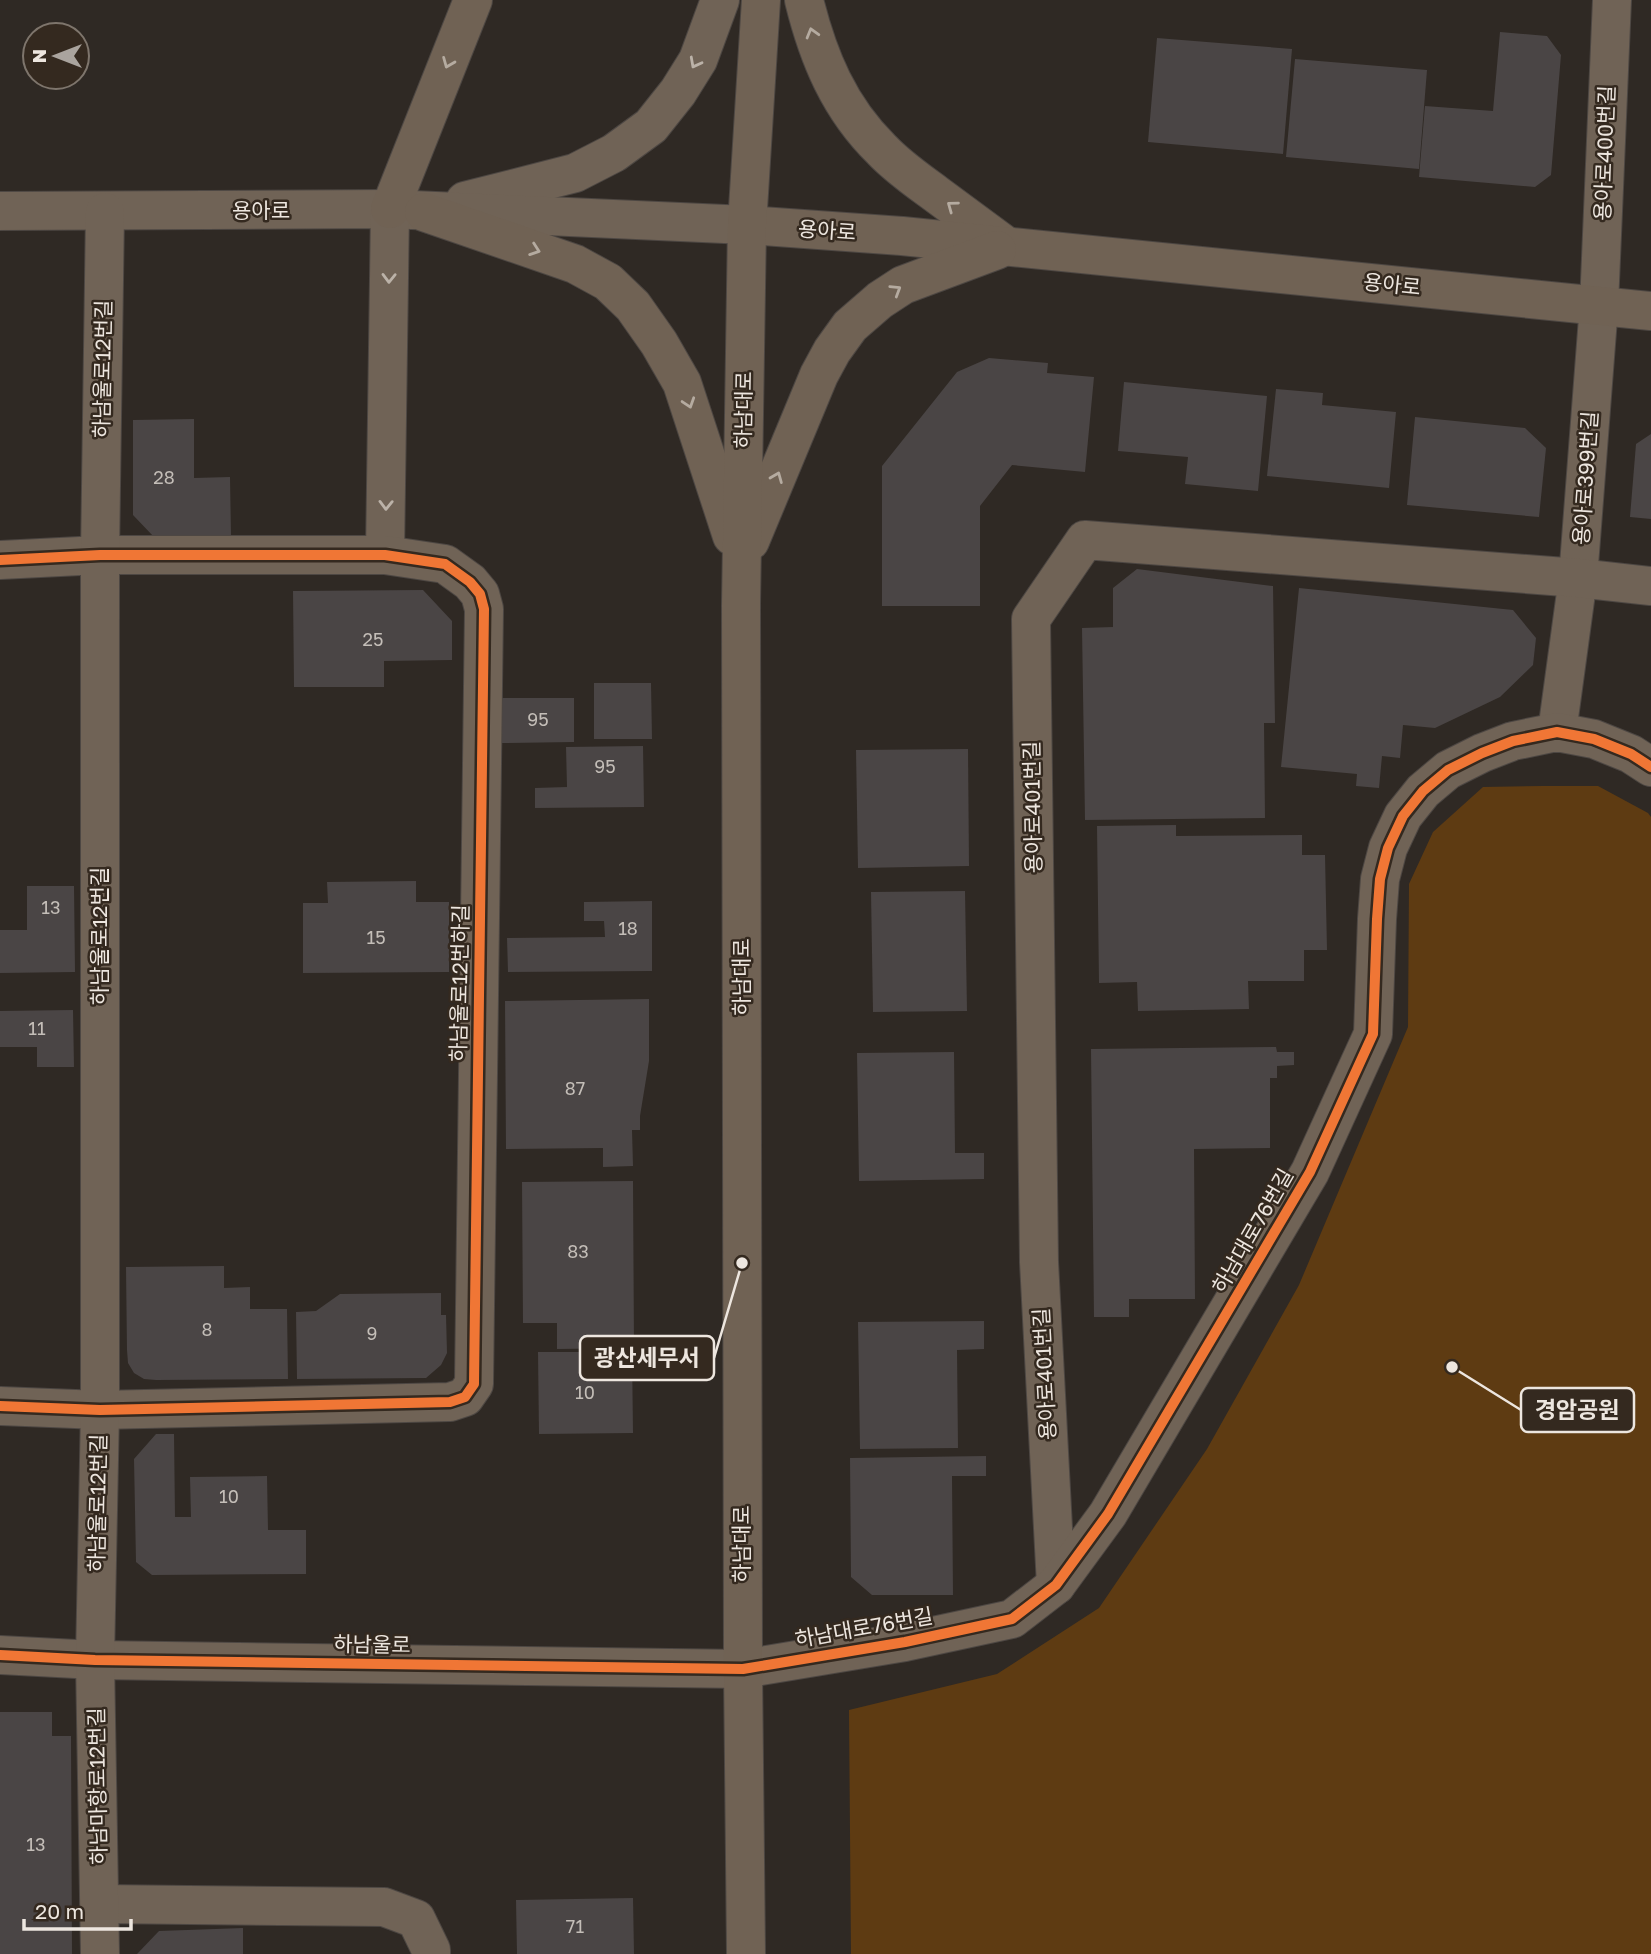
<svg xmlns="http://www.w3.org/2000/svg" width="1651" height="1954" font-family="'Golos Text','Noto Sans KR',sans-serif">
	<rect width="100%" height="100%" fill="#2f2924"/>
	<!-- green -->
	<path fill="#5e3b12" d="M1544,786H1598L1648,813L1651,817V1954H851L849,1710L997,1674L1099,1608L1207,1449L1299,1285L1408,1027L1409,884L1433,832L1483,787Z"/>
	<!-- building -->
	<g fill="#4a4545">
		<path d="M1500,32L1547,36L1561,55L1551,175L1535,187L1419,177L1425,106L1493,111Z"/>
		<path d="M1157,38L1292,49L1283,154L1148,142Z"/>
		<path d="M1295,59L1427,70L1419,169L1286,157Z"/>
		<path d="M989,358L1048,363L1047,373L1094,377L1085,472L1012,465L980,506V606H882V466L957,372Z"/>
		<path d="M1124,382L1267,396L1258,491L1185,484L1188,457L1118,451Z"/>
		<path d="M1276,389L1323,393L1322,405L1396,412L1389,488L1267,476Z"/>
		<path d="M1415,417L1525,428L1546,448L1539,517L1407,505Z"/>
		<path d="M194,419V478L230,477L231,536L154,537L133,515V420Z"/>
		<path d="M1651,434V519L1630,517L1636,444Z"/>
		<path d="M1137,569L1273,586L1275,723H1264L1265,818L1085,820L1082,628L1113,627V588Z"/>
		<path d="M1299,588L1513,610L1536,638L1533,665L1500,697L1435,728L1403,725L1400,758L1382,756L1379,788L1356,786L1357,774L1281,767Z"/>
		<path d="M423,590L452,621V660L384,661V687H294L293,591Z"/>
		<path d="M594,683H651L652,739H594Z"/>
		<path d="M502,698H574V742L502,743Z"/>
		<path d="M643,746L644,807L535,808V788L567,787L566,747Z"/>
		<path d="M968,749L969,866L858,868L856,750Z"/>
		<path d="M1176,825V836L1302,835V855H1325L1327,950H1304V981H1248L1249,1009L1138,1011L1137,982L1099,983L1097,826Z"/>
		<path d="M416,881V902H449V972L303,973V903H328L327,882Z"/>
		<path d="M27,886H74L75,972L0,973V930H27Z"/>
		<path d="M965,891L967,1011L873,1012L871,892Z"/>
		<path d="M652,901V971L508,972L507,938L605,937L604,921H584V902Z"/>
		<path d="M649,999V1061L640,1116V1130H632L633,1166L603,1167V1148L506,1149L505,1001Z"/>
		<path d="M73,1010L74,1067H37V1047H0V1011Z"/>
		<path d="M1276,1047L1277,1052H1294V1065L1277,1066V1078H1270V1148L1194,1149L1195,1299H1129V1317H1094L1091,1049Z"/>
		<path d="M954,1052L955,1153H984V1179L859,1181L857,1053Z"/>
		<path d="M633,1181L634,1348L557,1349V1323H523L522,1182Z"/>
		<path d="M224,1266V1288L250,1287V1309H287L288,1379L156,1380L144,1379L134,1373L128,1363L127,1350L126,1267Z"/>
		<path d="M441,1293V1315H446L447,1353L441,1365L426,1378L297,1379L296,1312L316,1311L340,1294Z"/>
		<path d="M984,1321V1349L957,1350L958,1448L860,1449L858,1322Z"/>
		<path d="M538,1352H632L633,1433L539,1434Z"/>
		<path d="M156,1434H174L175,1517H191L190,1477L267,1476L268,1530H306V1574L152,1575L136,1562L134,1459Z"/>
		<path d="M986,1456V1476H952L953,1595H872L851,1577L850,1458Z"/>
		<path d="M0,1712H52V1736H71L72,1954H0Z"/>
		<path d="M633,1898L634,1954H517L516,1900Z"/>
		<path d="M243,1928V1954H137L159,1931Z"/>
	</g>
	<g fill="none" stroke-linecap="round" stroke-linejoin="round">
		<!-- minor casing -->
		<g stroke="#4d4743" stroke-width="40">
			<g id="minor">
				<path d="M465,201L575,173L614,153L651,126L678,92L698,60L720,0"/>
				<path d="M0,211L390,209L747,225"/>
				<path d="M385,555L390,209"/>
				<path d="M0,560L100,555H385L445,564L470,582L480,594L484,609L474,1384L465,1397L450,1402L100,1410L0,1406"/>
				<path d="M1557,732L1578,578L1599,305L1612,0"/>
				<path d="M1056,1585L1039,1262L1031,619L1085,540L1578,578L1651,586"/>
				<path d="M0,1655L95,1660L743,1669L905,1642L1012,1619L1056,1585L1108,1514L1310,1172L1373,1034L1377,919L1380,879L1388,848L1403,816L1423,791L1448,770L1482,753L1513,741L1557,732L1594,739L1631,754L1651,767"/>
				<path d="M100,1904L384,1907L416,1919L431,1950V1954"/>
				<path d="M100,1954L95,1660L100,1410V555L105,212"/>
			</g>
		</g>
		<!-- major casing -->
		<g stroke="#4d4743" stroke-width="40">
			<g id="major">
				<path d="M804,0C818,57 839,108 882,150C898,167 917,180 936,194C959,211 982,228 1005,245"/>
				<path d="M390,209L473,0"/>
				<path d="M424,212L575,264L608,282L633,306L659,343L682,383L732,536"/>
				<path d="M747,225L902,236L1651,311"/>
				<path d="M750,541L819,375L832,351L850,326L880,300L903,285L997,250"/>
				<path d="M746,1954L743,1669L741,605L747,225L761,0"/>
			</g>
		</g>
		<!-- minor -->
		<use href="#minor" stroke="#706356" stroke-width="38"/>
		<!-- major -->
		<use href="#major" stroke="#706254" stroke-width="38"/>
		<!-- cycleway casing -->
		<g stroke="#34291f" stroke-width="15">
			<g id="cycleway">
				<path d="M0,560L100,555H385L445,564L470,582L480,594L484,609L474,1384L465,1397L450,1402L100,1410L0,1406"/>
				<path d="M0,1655L95,1660L743,1669L905,1642L1012,1619L1056,1585L1108,1514L1310,1172L1373,1034L1377,919L1380,879L1388,848L1403,816L1423,791L1448,770L1482,753L1513,741L1557,732L1594,739L1631,754L1651,767"/>
			</g>
		</g>
		<!-- cycleway -->
		<use href="#cycleway" stroke="#f07635" stroke-width="10"/>
	</g>
	<!-- one-way arrows -->
	<defs><path id="oneway-chevron" d="M-2-3.5L2.5 0L-2 3.5" fill="none" stroke-width="1.6" stroke-linecap="round" stroke-linejoin="round" transform="scale(1.75)"/></defs>
	<g stroke="#b5aba0">
		<use href="#oneway-chevron" transform="translate(812 33) rotate(-106)"/>
		<use href="#oneway-chevron" transform="translate(448 63) rotate(112)"/>
		<use href="#oneway-chevron" transform="translate(952 206) rotate(-144)"/>
		<use href="#oneway-chevron" transform="translate(535 250) rotate(19)"/>
		<use href="#oneway-chevron" transform="translate(896 290) rotate(-32)"/>
		<use href="#oneway-chevron" transform="translate(689 403) rotate(72)"/>
		<use href="#oneway-chevron" transform="translate(777 477) rotate(-68)"/>
	</g>
	<g stroke="#bbb2a8">
		<use href="#oneway-chevron" transform="translate(695 63) rotate(118)"/>
		<use href="#oneway-chevron" transform="translate(389 278) rotate(91)"/>
		<use href="#oneway-chevron" transform="translate(386 505) rotate(91)"/>
	</g>
	<g text-anchor="middle" stroke-width="5" stroke-linejoin="round" paint-order="stroke">
		<!-- number labels -->
		<g font-size="18" fill="#c4beb8">
			<text x="164" y="484">28</text>
			<text x="373" y="646">25</text>
			<text x="538" y="726">95</text>
			<text x="605" y="773">95</text>
			<text x="51" y="914">13</text>
			<text x="628" y="935">18</text>
			<text x="376" y="944">15</text>
			<text x="37" y="1035">11</text>
			<text x="575" y="1095">87</text>
			<text x="578" y="1258">83</text>
			<text x="207" y="1336">8</text>
			<text x="372" y="1340">9</text>
			<text x="585" y="1399">10</text>
			<text x="229" y="1503">10</text>
			<text x="36" y="1851">13</text>
			<text x="575" y="1933">71</text>
		</g>
		<!-- street labels -->
		<g font-size="21" fill="#ede6df" stroke="#34291f">
			<text transform="translate(1605 153) rotate(-88)" y="7">용아로400번길</text>
			<text x="261" y="218">용아로</text>
			<text transform="translate(827 231) rotate(4)" y="7">용아로</text>
			<text transform="translate(1392 285) rotate(6)" y="7">용아로</text>
			<text transform="translate(103 369) rotate(-89)" y="7">하남울로12번길</text>
			<text transform="translate(744 410) rotate(-89)" y="7">하남대로</text>
			<text transform="translate(1586 478) rotate(-86)" y="7">용아로399번길</text>
			<text transform="translate(1033 807) rotate(-91)" y="7">용아로401번길</text>
			<text transform="translate(100 936) rotate(-90)" y="7">하남울로12번길</text>
			<text transform="translate(742 977) rotate(-90)" y="7">하남대로</text>
			<text transform="translate(460 983) rotate(-89)" y="7">하남울로12번하길</text>
			<text transform="translate(1253 1231) rotate(-60)" y="7">하남대로76번길</text>
			<text transform="translate(1045 1374) rotate(-93)" y="7">용아로401번길</text>
			<text transform="translate(98 1503) rotate(-89)" y="7">하남울로12번길</text>
			<text transform="translate(742 1544) rotate(-90)" y="7">하남대로</text>
			<text transform="translate(864 1628) rotate(-10)" y="7">하남대로76번길</text>
			<text transform="translate(372 1645) rotate(1)" y="7">하남울로</text>
			<text transform="translate(98 1786) rotate(-91)" y="7">하남마항로12번길</text>
		</g>
	</g>
	<!-- callouts -->
	<path fill="none" stroke="#ede6df" stroke-width="2.5" d="M742 1263L714 1358M1452 1367L1521 1410"/>
	<g fill="#ede6df" stroke="#34291f" stroke-width="2.5">
		<circle cx="742" cy="1263" r="7"/>
		<circle cx="1452" cy="1367" r="7"/>
	</g>
	<g fill="#34291f" stroke="#ede6df" stroke-width="2.5">
		<rect x="580" y="1336" width="134" height="44" rx="7"/>
		<rect x="1521" y="1388" width="113" height="44" rx="7"/>
	</g>
	<g font-size="23" text-anchor="middle" font-weight="bold" fill="#ede6df">
		<text x="647" y="1366">광산세무서</text>
		<text x="1577" y="1418">경암공원</text>
	</g>
	<!-- north arrow -->
	<g transform="translate(56 56) rotate(270)"><circle r="33" fill="#34291f" stroke="#7e756c" stroke-width="2"/>
	<path d="M0-5L12 26L0 18L-12 26Z" fill="#aaa49e"/>
	<text y="-10" font-size="19" font-weight="bold" text-anchor="middle" fill="#ede6df">N</text>
	</g>
	<!-- scale -->
	<path d="M24 1919v10h107v-10" fill="none" stroke="#ede6df" stroke-width="3.5"/>
	<text x="35" y="1919" font-size="21" fill="#ede6df" stroke="#34291f" stroke-width="5" paint-order="stroke">20 m</text>
</svg>
